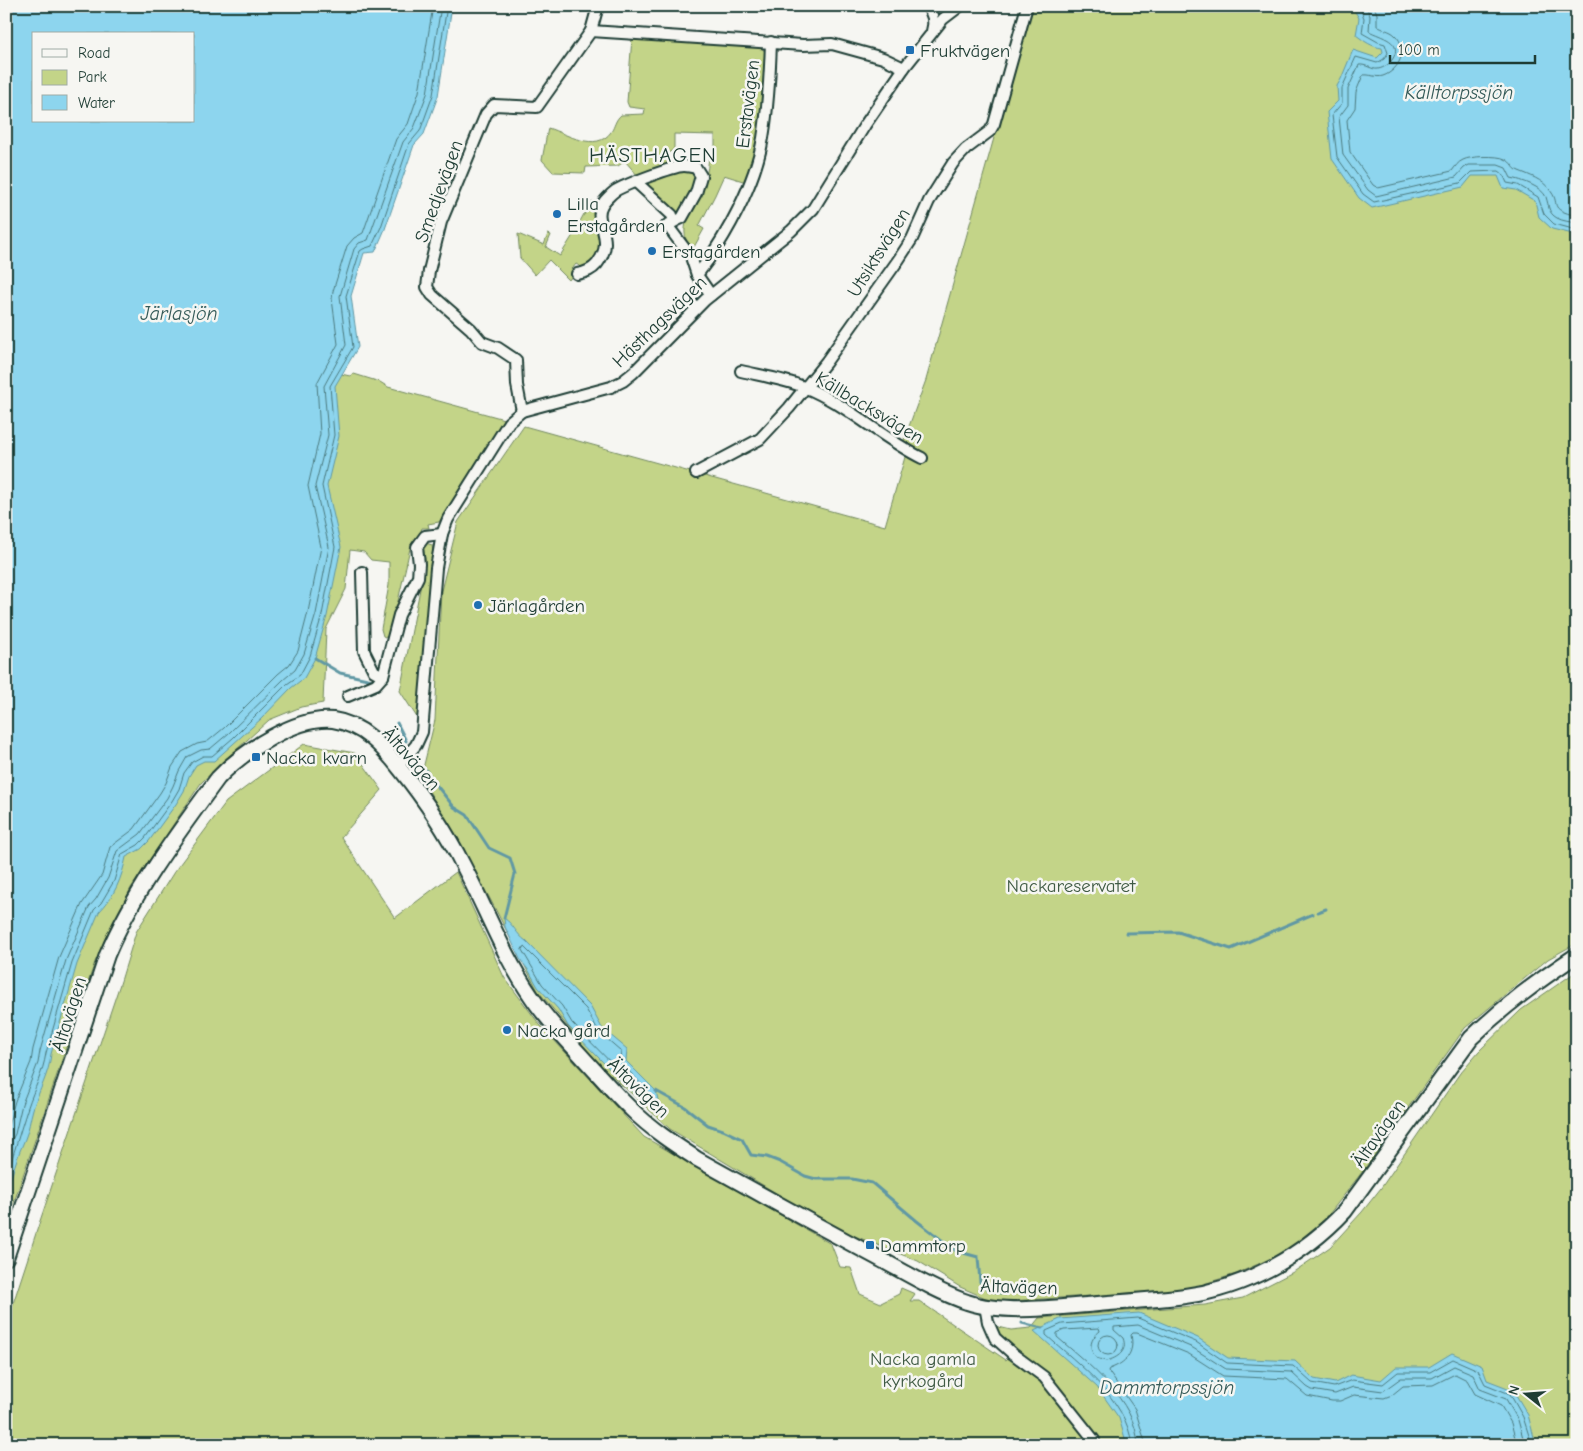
<svg xmlns="http://www.w3.org/2000/svg" width="1583" height="1451" font-family="'Comic Neue',sans-serif">
	<rect width="100%" height="100%" fill="#f6f6f2"/>
	<filter id="ink" filterUnits="userSpaceOnUse"><feTurbulence type="fractalNoise" baseFrequency=".02" numOctaves="2"/><feDisplacementMap in="SourceGraphic" scale="10" xChannelSelector="R" yChannelSelector="G"/><feConvolveMatrix kernelMatrix="1 2 1 2 8 2 1 2 1" color-interpolation-filters="sRGB"/></filter>
	<g filter="url(#ink)">
		<!-- green -->
		<g fill="#c3d488" stroke="#71885e">
			<path d="M1031,6H1577V943L1548,959L1465,1028L1363,1171L1326,1218L1285,1252L1236,1274L1184,1290L995,1302L960,1287L918,1261L832,1227L670,1129L597,1062L538,991L489,897L421,777L435,720L441,591L458,522L524,426L885,526L905,457L901,448L926,380Z"/>
			<path d="M632,38L757,45L766,52L761,118L756,153L746,182L724,175L715,195L699,226L704,229L694,247L691,249C674,228 697,199 705,179C708,171 708,164 709,156L715,155V135L674,134V149L664,156L668,163L638,176L625,161L618,166L586,167L585,173L553,172L542,160L548,128C567,134 596,153 611,132C615,126 615,120 621,115L644,114L645,109L629,107L627,102Z"/>
			<path d="M687,169L697,175V182L680,216L645,184L647,181Z"/>
			<path d="M592,201L598,204L602,233L599,258L585,269L576,264L572,269L575,272L569,280L549,260L535,275L520,258L518,234L544,245L548,234L551,235L546,247L560,256L575,232L573,230L575,226L577,227L584,214H585Z"/>
			<path d="M341,374L350,376L354,374L380,382L388,387L504,419L439,522L428,524L429,528H422L419,536L411,544L396,610L387,638L383,636L381,629L389,585V562L371,560L364,552L350,550L346,589L326,629L323,703L301,707L269,720L224,761L201,783L131,888L95,962L6,1226V474Z"/>
			<path d="M426,543L432,545L433,552L418,719L400,691L422,579L425,558L421,550Z"/>
			<path d="M304,744L355,753L382,790L341,837L395,918L456,872L504,977L540,1025L644,1137L831,1244L840,1267L851,1268L860,1294L881,1303L899,1294L901,1288L915,1294L910,1301H919L1006,1360L1009,1357L986,1324L1011,1330L1031,1328L1039,1318L1205,1305L1243,1298L1295,1271L1330,1247L1362,1212L1381,1188L1460,1073L1479,1051L1521,1010L1577,971V1445H6V1325L40,1221L121,981L136,932L174,872L226,802Z"/>
		</g>
		<!-- water -->
		<g fill="#8dd5ee" stroke="#6198a4" fill-rule="evenodd">
			<path d="M6,6H452L438,96L424,134L414,145L385,229L375,252L364,253L351,296L358,347L335,386L339,436L327,486L341,547L327,616L315,658L304,678L291,688L261,719L214,761H204L196,765L189,776L184,791L176,804L149,841L141,849L126,857C122,878 114,897 99,912L77,964L51,1054C49,1074 39,1090 33,1109C30,1119 29,1130 25,1139C17,1156 12,1175 6,1194ZM34,34H194V121H34Z"/>
			<path d="M1355,6H1577V235L1552,229L1539,217L1535,201L1516,190L1503,188L1498,176H1472L1463,187L1372,208L1359,198L1332,159L1327,112L1338,101L1337,86L1341,79L1353,50L1377,58L1383,52L1382,48C1372,47 1364,41 1356,35L1359,18L1354,10Z"/>
			<path d="M504,918C514,925 516,934 526,941L590,1006L602,1028L627,1049L626,1061L656,1091L658,1100L654,1102L639,1097L629,1089L568,1026L558,1009L538,987L529,971L520,959L505,927Z"/>
			<path d="M1139,1313L1198,1338L1228,1358L1295,1361L1314,1379L1335,1383L1351,1375L1381,1380L1396,1367H1429L1452,1353L1482,1366L1487,1380L1513,1390L1528,1415L1535,1441L1544,1445H1127L1119,1418L1097,1387L1034,1331L1060,1319Z"/>
		</g>
		<g fill="none" stroke-linecap="round" stroke-linejoin="round">
			<!-- shore -->
			<g stroke="#4b7a7e" stroke-width="1">
				<path d="M1359,6L1364,18L1362,33L1378,42L1385,44L1388,53L1384,59L1377,63L1356,57L1342,88V103L1332,115L1337,157L1363,194L1374,202L1460,183L1471,172L1499,171L1503,174L1507,183L1518,185L1538,197L1544,214L1554,224L1577,230"/>
				<path d="M1366,6L1370,16L1369,31C1380,37 1405,41 1392,60C1389,64 1384,68 1378,69C1372,70 1366,64 1359,65L1348,89V105L1339,117L1343,155L1368,190L1376,196L1456,177L1464,168L1469,165H1498L1506,168L1511,178C1522,180 1542,187 1546,197C1549,206 1548,213 1557,218C1562,221 1571,222 1577,223"/>
				<path d="M1374,6L1377,14V26C1383,30 1390,30 1395,35C1409,48 1400,70 1383,76C1376,78 1370,74 1363,75L1356,92L1355,108L1347,120L1350,152L1373,185L1378,188L1452,171C1455,167 1458,162 1463,160C1470,156 1498,155 1505,159C1512,162 1513,169 1519,171C1529,175 1543,180 1549,189C1563,205 1545,208 1577,216"/>
				<path d="M524,947L586,1009L598,1031L621,1051L622,1064L647,1090V1093L642,1092L633,1085L572,1023L562,1006L542,984L522,950Z"/>
				<path d="M6,1133L15,1101L31,1062L33,1049L59,957L82,904L102,875L110,847L134,829L160,793L166,783L172,767L182,752L197,744L207,742L224,728L278,674L289,665L298,651L308,612L321,547L308,486L320,434L317,383L338,344L332,299L333,291L347,246L354,238L363,233L396,139L408,124L419,92L433,6"/>
				<path d="M6,1158L9,1145L15,1134L22,1104L38,1063L40,1051L66,960L89,907L96,899L108,878L117,851L140,834L167,798L173,786L179,771L187,757L201,750L210,749L229,733L283,680L295,670L304,654L316,614L329,547L315,486L328,435L324,386L346,345L340,296L354,249L359,243L368,240L403,142L414,128L427,94L441,6"/>
				<path d="M6,1177C14,1154 20,1131 28,1107C34,1089 43,1073 46,1053L72,963L94,910L101,903L114,881L122,854L138,845L145,838L172,801L179,789L184,773L192,762L203,756H212L233,738L287,684L300,675L310,656L322,615L335,547L322,486L334,435L330,386L353,347L346,296L360,251L363,249L372,246L381,227L409,144L420,131L433,95L447,6"/>
				<circle cx="1108" cy="1345" r="10"/>
				<path d="M1132,1445C1127,1399 1078,1364 1046,1335V1331L1062,1324L1138,1318L1196,1342L1227,1363L1293,1366L1312,1383L1334,1387L1352,1380L1383,1384L1398,1372H1430L1453,1359L1478,1370L1485,1384L1510,1394L1523,1417L1532,1445"/>
				<path d="M1138,1445C1136,1400 1088,1364 1057,1337V1333L1064,1330L1099,1328L1100,1331C1090,1339 1088,1348 1096,1358L1106,1361C1118,1358 1128,1351 1123,1338L1114,1330V1327L1138,1325L1193,1348L1226,1369L1291,1372L1307,1387L1312,1390L1335,1394L1353,1387L1383,1391L1401,1378H1432L1454,1366L1473,1374L1480,1389L1506,1399L1518,1420L1525,1445"/>
				<path d="M1146,1445L1135,1409L1108,1371L1109,1369C1126,1363 1135,1353 1131,1335L1133,1333H1137L1189,1354L1223,1376L1287,1379L1307,1396L1332,1401H1340L1354,1395L1384,1398L1392,1395L1403,1386L1433,1385L1455,1374L1467,1380L1475,1394L1501,1406L1511,1423L1517,1445"/>
			</g>
			<!-- stream -->
			<g stroke="#6198a4" stroke-width="3">
				<path d="M315,658L340,673L372,680"/>
				<path d="M397,723L406,741"/>
				<path d="M424,768L437,786L454,807L467,815L489,848L510,858L515,874L504,918"/>
				<path d="M1318,912L1326,909"/>
				<path d="M1126,933L1178,932L1231,949L1313,914"/>
				<path d="M656,1091L685,1107L708,1125L723,1130L742,1139L751,1155L767,1157L780,1162L805,1176L816,1179H852L872,1183L917,1221L956,1251L978,1257L980,1282L989,1290L1005,1294"/>
				<path d="M1022,1323L1042,1328"/>
			</g>
			<!-- minor casing -->
			<g stroke="#1f3d34" stroke-width="14">
				<g id="minor">
					<path d="M927,6C933,14 935,21 932,31"/>
					<path d="M591,31L803,45L832,44L883,58L904,68"/>
					<path d="M636,182L672,215L674,222"/>
					<path d="M577,274C584,273 592,270 597,264C617,238 592,222 602,205C604,201 611,194 615,191C624,185 674,166 684,166C688,166 692,167 696,168L701,176L696,193L682,218L667,225L691,257L697,275"/>
					<path d="M711,295L697,275C726,238 755,184 763,138C768,107 770,74 771,42"/>
					<path d="M741,371C763,376 784,379 804,387C847,404 881,438 922,458"/>
					<path d="M522,411L517,385L516,360L498,348L482,342L471,329L432,295L427,287L429,271L441,222L486,114L494,105L537,107L591,31L598,6"/>
					<path d="M696,473L760,439L789,408L826,362L899,259L912,239L929,201L953,163L966,149L990,131L994,124L1027,6"/>
					<path d="M362,572L364,651L374,671L383,676"/>
					<path d="M348,696L376,684L383,676L399,615L418,577L419,564L417,547L425,536L442,534"/>
					<path d="M398,766L416,745L422,732L436,568L442,534L448,519L509,422L522,411L611,387L623,381L633,373L705,300L791,231L813,209L865,125L904,68L943,19L960,6"/>
					<path d="M985,1306L988,1322L995,1338L1013,1354L1044,1377L1094,1440L1095,1445"/>
				</g>
			</g>
			<!-- secondary casing -->
			<g stroke="#1f3d34" stroke-width="18">
				<path id="secondary" d="M6,1258L107,955C134,891 177,834 218,778C234,761 252,748 272,737C290,727 312,718 333,720C363,724 384,748 401,770C425,800 446,831 463,865C486,909 503,955 531,996C546,1019 566,1039 585,1060C600,1076 615,1094 631,1109C651,1129 674,1144 697,1159C758,1193 818,1226 880,1259C906,1273 939,1293 967,1302C1001,1314 1052,1308 1087,1305C1120,1302 1153,1300 1185,1296C1246,1288 1304,1255 1345,1211L1471,1038C1505,1005 1538,981 1577,955"/>
			</g>
			<!-- minor -->
			<use href="#minor" stroke="#f6f6f2" stroke-width="10"/>
			<!-- secondary -->
			<use href="#secondary" stroke="#f6f6f2" stroke-width="14"/>
		</g>
	</g>
	<!-- markers -->
	<g fill="#1f6fb2" stroke="#f6f6f2" stroke-width="2">
		<rect x="905" y="45" width="10" height="10" rx="2.5"/>
		<circle cx="557" cy="214" r="5"/>
		<circle cx="652" cy="251" r="5"/>
		<circle cx="478" cy="605" r="5"/>
		<rect x="251" y="752" width="10" height="10" rx="2.5"/>
		<circle cx="507" cy="1030" r="5"/>
		<rect x="865" y="1240" width="10" height="10" rx="2.5"/>
	</g>
	<g text-anchor="middle" stroke-width="5" stroke-linejoin="round" paint-order="stroke">
		<!-- poi labels -->
		<g font-size="19" fill="#1f3d34" stroke="#f6f6f2" text-anchor="start">
			<text x="920" y="57">Fruktvägen</text>
			<text x="567" y="210">Lilla<tspan x="567" dy="22">Erstagården</tspan></text>
			<text x="662" y="258">Erstagården</text>
			<text x="488" y="612">Järlagården</text>
			<text x="266" y="764">Nacka kvarn</text>
			<text x="517" y="1037">Nacka gård</text>
			<text x="880" y="1252">Dammtorp</text>
		</g>
		<!-- street labels -->
		<g font-size="19" fill="#1f3d34" stroke="#f6f6f2">
			<text transform="translate(747 104) rotate(-83)" y="7">Erstavägen</text>
			<text transform="translate(438 191) rotate(-70)" y="7">Smedjevägen</text>
			<text transform="translate(878 252) rotate(-58)" y="7">Utsiktsvägen</text>
			<text transform="translate(659 321) rotate(-44)" y="7">Hästhagsvägen</text>
			<text transform="translate(870 407) rotate(31)" y="7">Källbacksvägen</text>
			<text transform="translate(412 758) rotate(49)" y="7">Ältavägen</text>
			<text transform="translate(68 1014) rotate(-72)" y="7">Ältavägen</text>
			<text transform="translate(639 1087) rotate(44)" y="7">Ältavägen</text>
			<text transform="translate(1378 1133) rotate(-55)" y="7">Ältavägen</text>
			<text transform="translate(1019 1286) rotate(2)" y="7">Ältavägen</text>
		</g>
		<!-- park labels -->
		<g font-size="19" fill="#405b45" stroke="#f6f6f2">
			<text x="1071" y="892">Nackareservatet</text>
			<text x="923" y="1365">Nacka gamla<tspan x="923" dy="22">kyrkogård</tspan></text>
		</g>
		<!-- water labels -->
		<g font-size="20" font-style="italic" fill="#355b59" stroke="#f6f6f2">
			<text x="1459" y="99">Källtorpssjön</text>
			<text x="179" y="320">Järlasjön</text>
			<text x="1167" y="1394">Dammtorpssjön</text>
		</g>
		<!-- quarter labels -->
		<g font-size="21" letter-spacing="1" fill="#1f3d34" stroke="#f6f6f2">
			<text x="653" y="162">HÄSTHAGEN</text>
		</g>
	</g>
	<!-- margin -->
	<rect width="1583" height="1451" fill="none" stroke="#f6f6f2" stroke-width="25"/>
	<rect x="12" y="12" width="1558" height="1426" fill="none" stroke="#1f3d34" stroke-width="2" filter="url(#ink)"/>
	<!-- legend -->
	<rect x="32" y="32" width="162" height="90" fill="#f6f6f2" stroke="#a0aca6"/>
	<rect x="42" y="49" width="25" height="8" fill="#f6f6f2" stroke="#a0aca6"/>
	<text x="78" y="58" font-size="15" fill="#1f3d34">Road</text>
	<rect x="42" y="70" width="25" height="15" fill="#c3d488" stroke="#a0aca6"/>
	<text x="78" y="82" font-size="15" fill="#1f3d34">Park</text>
	<rect x="42" y="95" width="25" height="15" fill="#8dd5ee" stroke="#a0aca6"/>
	<text x="78" y="108" font-size="15" fill="#1f3d34">Water</text>
	<!-- north arrow -->
	<g transform="translate(1526 1394) rotate(287)" stroke="#f6f6f2" stroke-width="4" paint-order="stroke">
	<path d="M0-4L9 19L0 12L-9 19Z" fill="#1f3d34"/>
	<text y="-8" font-size="14" font-weight="bold" text-anchor="middle" fill="#1f3d34">N</text>
	</g>
	<!-- scale -->
	<path d="M1390 55v8h145v-8" fill="none" stroke="#1f3d34" stroke-width="2.5"/>
	<text x="1398" y="55" font-size="15" fill="#1f3d34" stroke="#f6f6f2" stroke-width="4" paint-order="stroke">100 m</text>
</svg>
